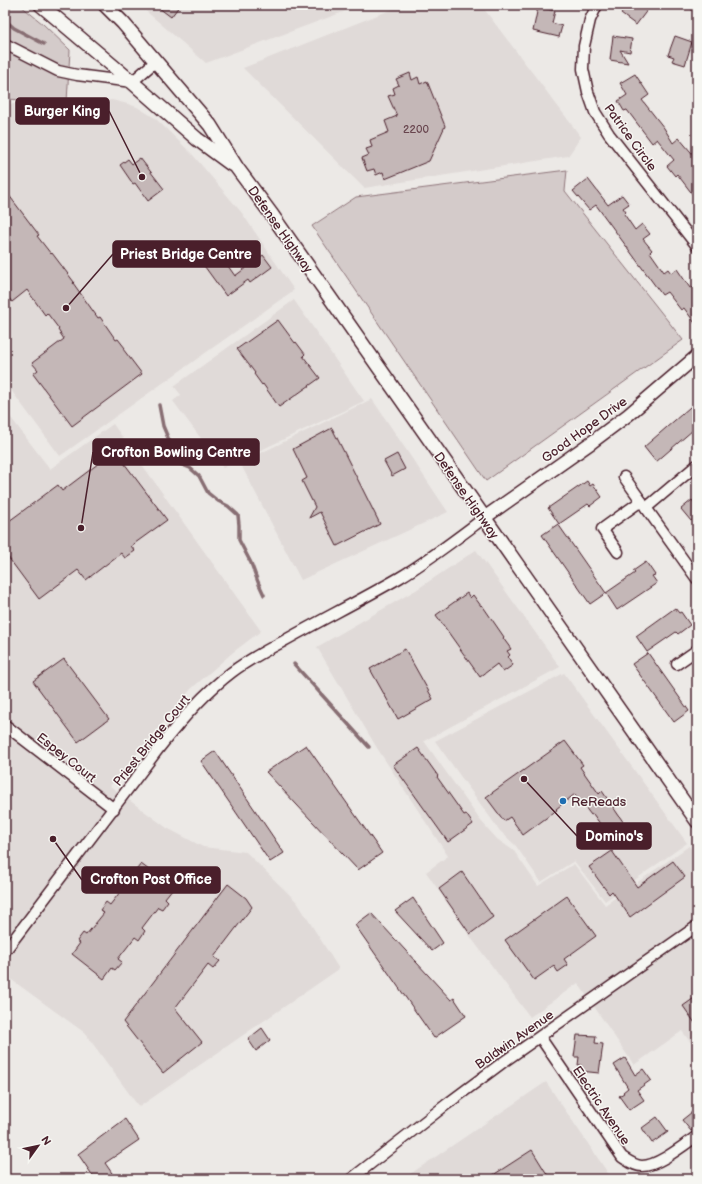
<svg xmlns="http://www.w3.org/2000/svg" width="702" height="1184" font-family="'Balsamiq Sans',sans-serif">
	<rect width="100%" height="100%" fill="#ece9e6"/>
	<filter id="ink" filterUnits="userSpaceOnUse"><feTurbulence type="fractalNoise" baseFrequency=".025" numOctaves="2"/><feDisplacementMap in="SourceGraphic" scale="8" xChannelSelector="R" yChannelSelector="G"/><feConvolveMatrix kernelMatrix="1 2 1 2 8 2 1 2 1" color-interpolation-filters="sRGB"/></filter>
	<g filter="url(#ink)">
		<!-- built -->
		<g fill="#e0dad8">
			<path d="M139,5H362L206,63Z"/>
			<path d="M403,5H481L581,137L568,156L364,188L243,68Z"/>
			<path d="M112,100L128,104L137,107L155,118L192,154L242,213L294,290L60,456L5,382V104L78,103Z"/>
			<path d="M294,300L364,401L223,468L173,401L181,395L174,386Z"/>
			<path d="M372,399L448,512L301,580L240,463Z"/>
			<path d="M5,410L50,469L113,424L261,631L232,653L191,689L110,786L167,828L203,847L246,852L297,902L339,969L139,1107L85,1033L5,975Z"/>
			<path d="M476,550L560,667L424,741L480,820L497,839L514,851L538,886L574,864L605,905L689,846L697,857V1051L682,1031L634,1065L578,983L530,1017L472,939L426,872L448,856L377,748L317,647L416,590Z"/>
			<path d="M564,673L687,843L605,901L574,861L541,882L516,846L500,831L435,741Z"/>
			<path d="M546,1082L612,1179H403Z"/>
		</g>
		<!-- green -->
		<g fill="#d4cbca" stroke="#8f757a">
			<path d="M5,5H20L43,24L70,50L67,102L5,99Z"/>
			<path d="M567,170L565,191L683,340L486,481L312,226L356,197Z"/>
		</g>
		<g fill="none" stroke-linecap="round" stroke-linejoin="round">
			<!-- stream -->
			<g stroke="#886e73" stroke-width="3.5">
				<path d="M5,20L14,28L44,44"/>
				<path d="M159,405L163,426L176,457L180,464L190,468L199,476L208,493L218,501L228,506L238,515L239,525V540L251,563L258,582L264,595"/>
				<path d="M294,664L369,747"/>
			</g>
		</g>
		<!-- building -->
		<g fill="#c4b7b7" stroke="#4a1f2b">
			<path d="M155,5H180L171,17Z"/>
			<path d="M627,5H651L636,25L621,14Z"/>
			<path d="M538,7L555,11L552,23L562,26L559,37L533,31Z"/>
			<path d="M613,36L632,39L630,52L620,50L628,63L610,60Z"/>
			<path d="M675,36L692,42L685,65L672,61L674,57L668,55Z"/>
			<path d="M410,73L412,80L418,77L420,84L427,81L445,126L429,161L385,179L383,172L376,175L374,169L367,171L362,158L369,155L366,149L372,147L370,140L389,132L385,121L397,116L388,96L395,94L393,88L399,85L396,79Z"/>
			<path d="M635,74L649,95L642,100L664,128L673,143L679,138L696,158L694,179L697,176V200L677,174L675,176L667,166L674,160L657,139L652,143L627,110L624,111L618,101L627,95L620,83Z"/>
			<path d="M140,158L164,189L148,201L135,183L133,184L120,165L128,159L132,164Z"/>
			<path d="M588,179L608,205L622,195L629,204L623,208L626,212L624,214L635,230L642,224L650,234L643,239L652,250L650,252L664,272L668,269L671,273L677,269L690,288L692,287L697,294V326L684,308L681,310L667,292L662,295L596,205L589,210L573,191Z"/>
			<path d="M5,190L39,235L37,236L51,254L52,253L74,282L73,283L98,318L100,317L116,340L118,339L125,348L123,349L142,374L72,426L33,374L38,370L32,363L64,339L58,330L59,329L47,313L45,315L27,290L12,302L5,293Z"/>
			<path d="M212,246L220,257L221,256L235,276L263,255L272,267L250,283L248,280L226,296L197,256Z"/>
			<path d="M278,320L295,343L296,342L305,354L303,356L320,378L279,407L263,384L262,385L254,374L255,373L237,349Z"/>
			<path d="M697,401V424L692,429L693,430L656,462L644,447Z"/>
			<path d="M332,428L380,524L337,546L320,512L309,518L315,507L302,481L307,478L293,449Z"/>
			<path d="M115,451L167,520L131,546L135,551L125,558L121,553L86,580L78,570L39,599L5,553V524L58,485L62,491Z"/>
			<path d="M397,454L405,469L392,476L384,461Z"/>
			<path d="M587,481L590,486L593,484L602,497L590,506L588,504L559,524L548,508Z"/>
			<path d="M692,500L697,506V516L691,521L681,509Z"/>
			<path d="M558,524L606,593L590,604L542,535Z"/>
			<path d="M646,562L655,575L652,576L657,583L617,610L606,593L635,573L633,571Z"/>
			<path d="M467,593L470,598L473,595L481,606L482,605L504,637L503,638L511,649L507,651L510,655L508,657L513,665L503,672L497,664L480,677L436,615Z"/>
			<path d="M675,608L679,613L681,612L690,625L678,634L676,632L647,652L636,636Z"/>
			<path d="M405,649L433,699L398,719L370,669Z"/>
			<path d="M648,653L689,711L674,722L632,664Z"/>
			<path d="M64,659L109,719L78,742L33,681Z"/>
			<path d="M565,741L583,765L580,767L599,794L602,791L626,826L613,834L610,829L606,832L593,814L591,815L575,794L556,809L557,810L523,835L510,817L504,821L486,797Z"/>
			<path d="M306,745L382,853L358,870L266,772Z"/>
			<path d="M418,748L438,776L437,777L464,815L466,814L473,824L448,842L393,765Z"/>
			<path d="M215,751L284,853L270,862L201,761Z"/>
			<path d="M612,851L637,887L673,861L685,877L630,917L612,891L609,894L589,867Z"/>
			<path d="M141,864L173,888L165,898L168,901L162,909L158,907L142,928L145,931L139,940L135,937L118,959L122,962L115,970L112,968L104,979L72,954L80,943L77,941L83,933L86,935L104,913L100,910L106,902L110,905L127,883L123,880L130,872L133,874Z"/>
			<path d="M462,872L493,917L470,934L439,889Z"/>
			<path d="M228,884L246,898L252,907L214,957L220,961L213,969L208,965L175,1008L202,1042L163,1073L123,1022Z"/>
			<path d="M567,896L596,936L564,959L568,965L558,972L554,966L534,980L505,940Z"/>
			<path d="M413,898L443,943L432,951L395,911Z"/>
			<path d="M371,913L451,1000L454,998L466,1016L434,1038L355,925Z"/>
			<path d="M697,996V1026L683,1006Z"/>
			<path d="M262,1028L270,1040L256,1051L248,1039Z"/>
			<path d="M577,1035L596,1036L595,1043L603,1044L599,1073L580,1071L581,1065H578L579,1057H574Z"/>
			<path d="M625,1058L635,1075L643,1069L651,1080L637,1090L644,1100L629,1110L619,1096L624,1093L623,1092L628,1088L614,1065Z"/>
			<path d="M697,1108V1126L691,1131L682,1120Z"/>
			<path d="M657,1117L668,1132L652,1143L642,1128Z"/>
			<path d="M125,1119L139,1140L105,1163L116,1179H95L78,1154Z"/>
			<path d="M532,1150L550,1179H487Z"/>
		</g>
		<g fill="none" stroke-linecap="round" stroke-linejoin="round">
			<!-- minor casing -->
			<g stroke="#4a1f2b" stroke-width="13">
				<g id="minor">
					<path d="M597,5L590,20L584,46L583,69L588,92L595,112L609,134L697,246"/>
					<path d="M5,44L58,71L77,75L132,82L156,61"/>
					<path d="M624,477L697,579"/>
					<path d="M646,508L697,465"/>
					<path d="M618,552L602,529L641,501"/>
					<path d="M677,664L697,650"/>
					<path d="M5,725L114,809"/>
					<path d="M5,951L159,748C181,720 204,693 232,672C248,660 265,651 282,642C321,620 361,600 399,578C429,560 456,539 484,518"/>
					<path d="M540,1037L622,1157C628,1161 635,1166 642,1166C658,1166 684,1145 697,1136"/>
					<path d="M351,1179L447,1104L502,1063L697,926"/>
				</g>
			</g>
			<!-- tertiary casing -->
			<g stroke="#4a1f2b" stroke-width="15">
				<path id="tertiary" d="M484,518L592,442L628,415L697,356"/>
			</g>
			<!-- secondary casing -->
			<g stroke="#4a1f2b" stroke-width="16">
				<g id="secondary">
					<path d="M41,5L132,82L197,139L231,164"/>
					<path d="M105,5L123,23L210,125L237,168L272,215L697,821"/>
				</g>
			</g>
			<!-- minor -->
			<use href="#minor" stroke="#f6f6f2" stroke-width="10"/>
			<!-- tertiary -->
			<use href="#tertiary" stroke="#f6f6f2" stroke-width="12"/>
			<!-- secondary -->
			<use href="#secondary" stroke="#f6f6f2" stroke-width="13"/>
		</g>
	</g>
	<!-- markers -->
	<circle fill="#1f6fb2" stroke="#f6f6f2" stroke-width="1.5" cx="563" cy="801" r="4"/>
	<g text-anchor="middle" stroke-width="3" stroke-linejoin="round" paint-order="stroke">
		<!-- number labels -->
		<g font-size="11" fill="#68454e">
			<text x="416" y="133">2200</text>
		</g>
		<!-- street labels -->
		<g font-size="13" fill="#4a1f2b" stroke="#f6f6f2">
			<text transform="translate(631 137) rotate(54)" y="5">Patrice Circle</text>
			<text transform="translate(281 229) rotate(55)" y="5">Defense Highway</text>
			<text transform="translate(584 429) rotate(-36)" y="5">Good Hope Drive</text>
			<text transform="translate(467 495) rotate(55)" y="5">Defense Highway</text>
			<text transform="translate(151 740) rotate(-51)" y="5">Priest Bridge Court</text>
			<text transform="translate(67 757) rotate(38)" y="5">Espey Court</text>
			<text transform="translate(514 1039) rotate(-35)" y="5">Baldwin Avenue</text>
			<text transform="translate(602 1105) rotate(56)" y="5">Electric Avenue</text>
		</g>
		<!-- poi labels -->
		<g font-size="13" fill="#4a1f2b" stroke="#f6f6f2" text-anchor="start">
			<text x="571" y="806">ReReads</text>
		</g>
	</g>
	<!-- callouts -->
	<path fill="none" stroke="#4a1f2b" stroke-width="1.5" d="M142 177L109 111M66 308L113 254M81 528L93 452M524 779L577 836M53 839L82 880"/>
	<g fill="#4a1f2b" stroke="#f6f6f2" stroke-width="1.5">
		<circle cx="142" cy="177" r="4"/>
		<circle cx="66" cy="308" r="4"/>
		<circle cx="81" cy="528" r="4"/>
		<circle cx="524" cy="779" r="4"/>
		<circle cx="53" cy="839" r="4"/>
	</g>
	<g fill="#4a1f2b" stroke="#4a1f2b" stroke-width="1.5">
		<rect x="16" y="98" width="93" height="26" rx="4"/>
		<rect x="113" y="241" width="147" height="26" rx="4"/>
		<rect x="93" y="439" width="166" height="26" rx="4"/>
		<rect x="577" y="823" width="74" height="26" rx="4"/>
		<rect x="82" y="867" width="138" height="26" rx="4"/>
	</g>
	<g font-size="14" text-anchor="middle" font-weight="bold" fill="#fff">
		<text x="62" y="116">Burger King</text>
		<text x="186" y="259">Priest Bridge Centre</text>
		<text x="176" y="457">Crofton Bowling Centre</text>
		<text x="614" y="841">Domino's</text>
		<text x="151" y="884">Crofton Post Office</text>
	</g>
	<!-- margin -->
	<rect width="702" height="1184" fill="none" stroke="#f6f6f2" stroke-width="20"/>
	<rect x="10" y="10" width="682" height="1164" fill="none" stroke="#4a1f2b" stroke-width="1.5" filter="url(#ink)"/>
	<!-- north arrow -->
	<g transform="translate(38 1146) rotate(57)" stroke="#f6f6f2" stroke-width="3" paint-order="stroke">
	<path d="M0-3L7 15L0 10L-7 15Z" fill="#4a1f2b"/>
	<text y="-6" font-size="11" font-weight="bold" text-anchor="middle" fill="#4a1f2b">N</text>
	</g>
</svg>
